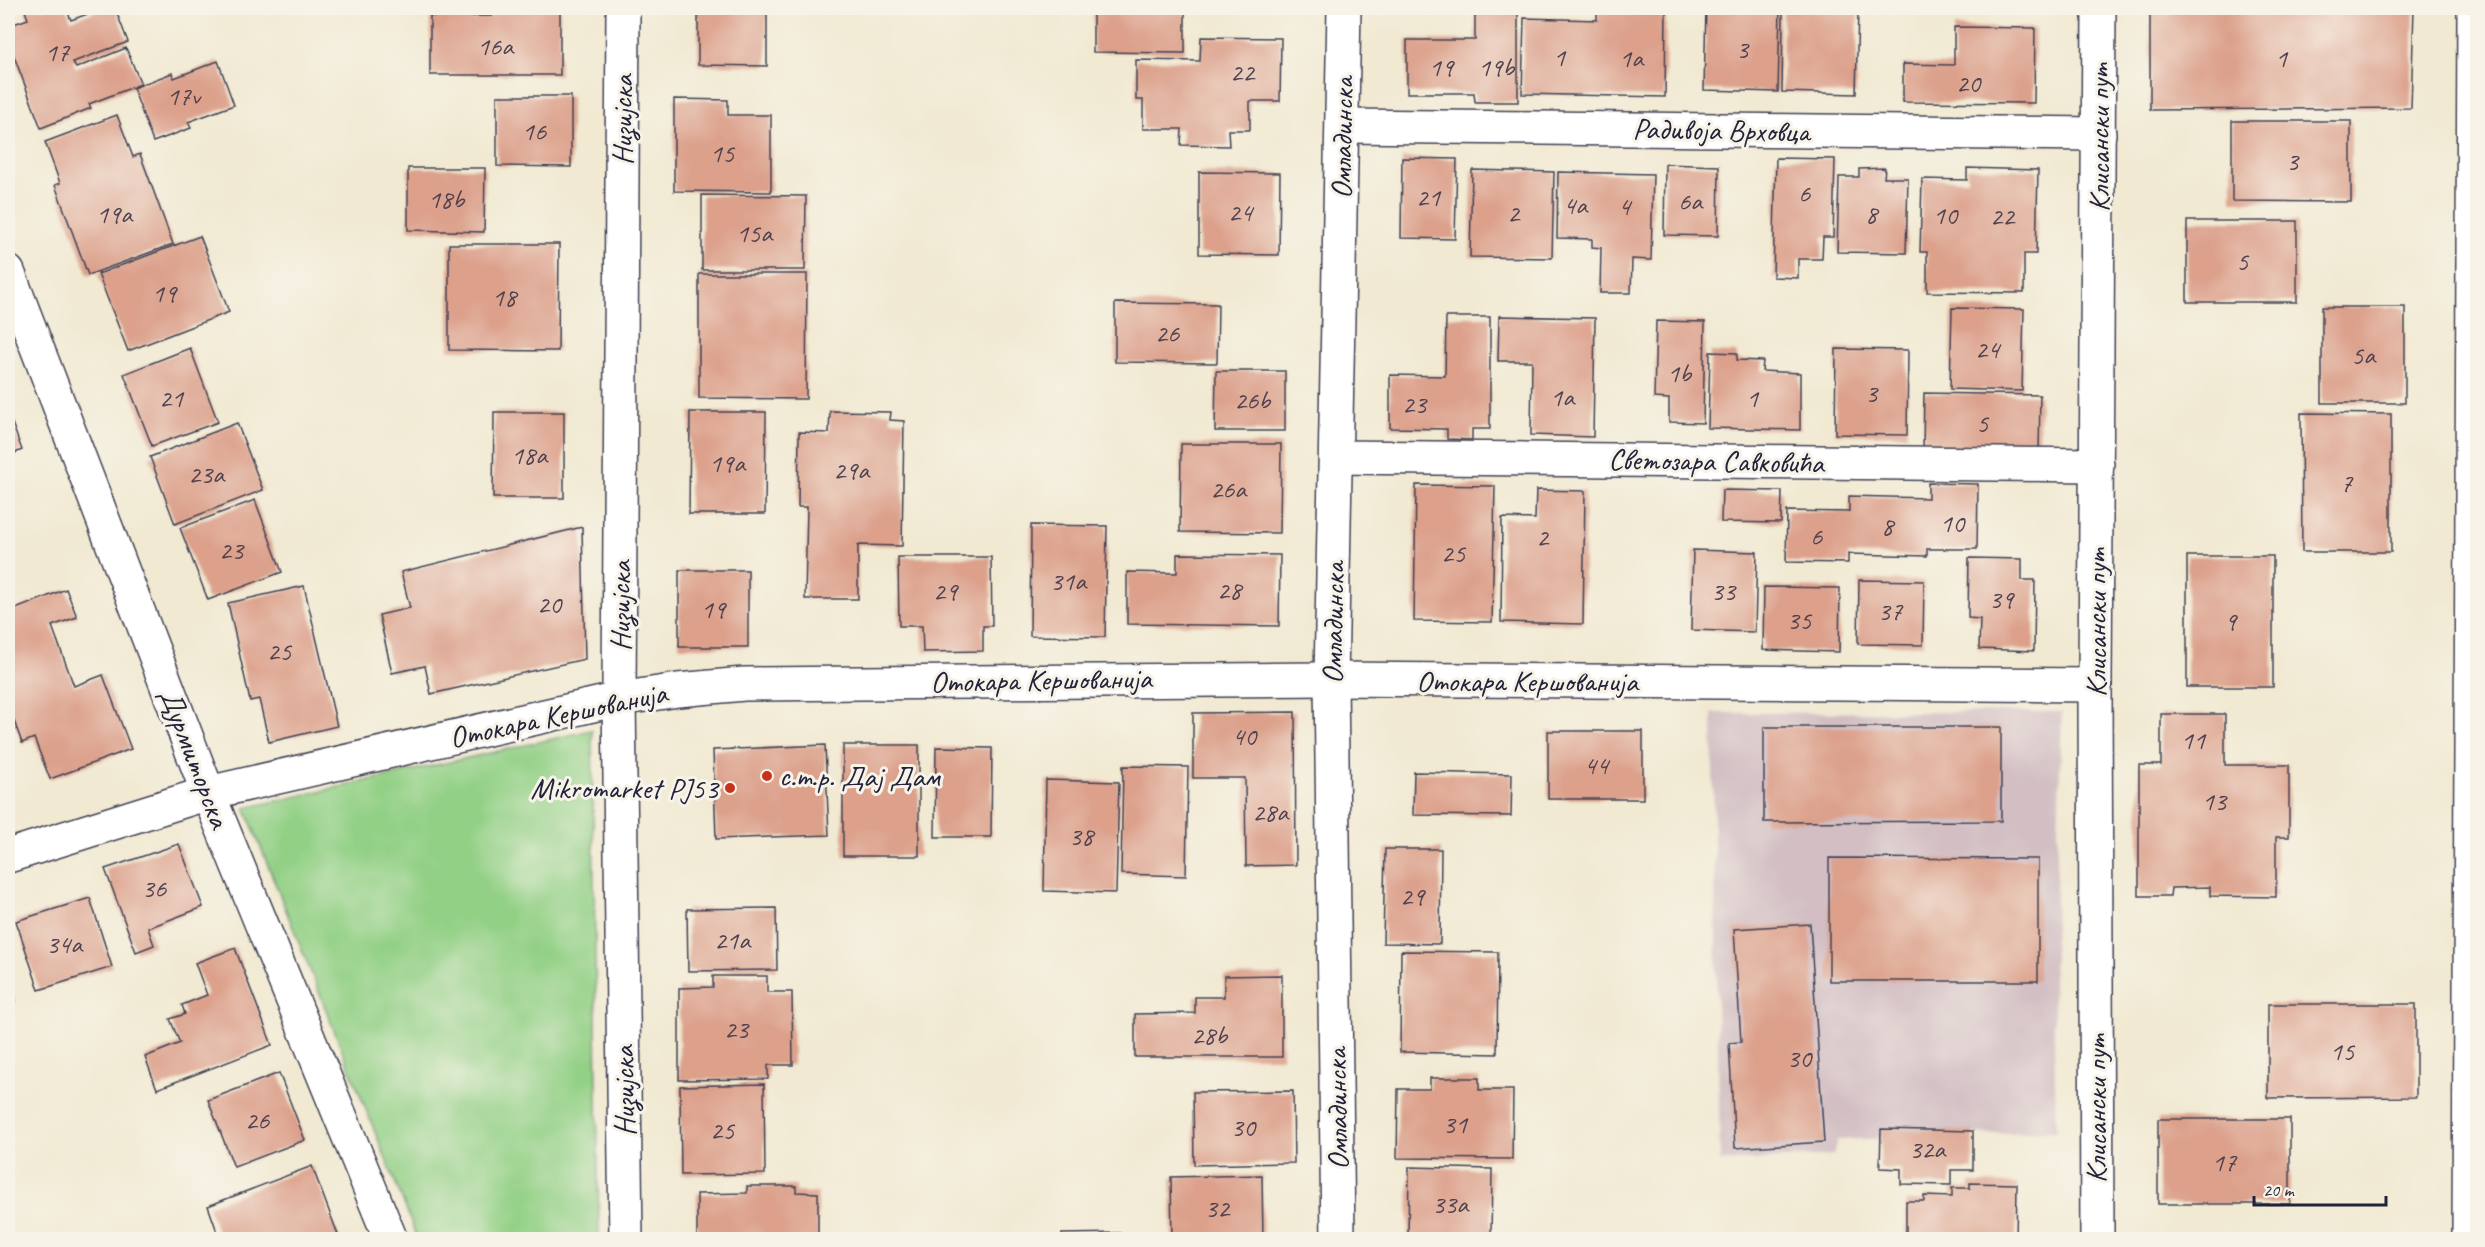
<svg xmlns="http://www.w3.org/2000/svg" width="2485" height="1247" font-family="Caveat,sans-serif">
	<rect width="100%" height="100%" fill="#f7f3e8"/>
	<filter id="ink" filterUnits="userSpaceOnUse"><feTurbulence type="fractalNoise" baseFrequency=".0167" numOctaves="2"/><feDisplacementMap in="SourceGraphic" scale="12" xChannelSelector="R" yChannelSelector="G"/><feConvolveMatrix kernelMatrix="1 2 1 2 8 2 1 2 1" color-interpolation-filters="sRGB"/></filter>
	<filter id="wash" filterUnits="userSpaceOnUse"><feTurbulence type="fractalNoise" baseFrequency=".008" numOctaves="4" result="noise"/><feDisplacementMap in="SourceGraphic" scale="24" xChannelSelector="R" yChannelSelector="G"/><feGaussianBlur stdDeviation="1.35" result="paint"/><feColorMatrix in="noise" values="0 0 0 0 0 0 0 0 0 0 0 0 0 0 0 0 0 1.4 0 .05"/><feComposite in="paint" operator="in"/></filter>
	<g filter="url(#wash)">
		<rect width="100%" height="100%" fill="#f1e9d2"/>
		<!-- industrial -->
		<path fill="#d2bec3" d="M2062,712L2053,981L2056,1131L1837,1140L1833,1155L1720,1162L1712,713Z"/>
		<!-- green -->
		<path fill="#92d085" stroke="#5a7960" stroke-width="1.5" d="M592,730L599,1239H418L245,808Z"/>
		<g id="blocks">
			<!-- building -->
			<g fill="#dca08b">
				<path d="M33,8H66L71,20L104,8H115L128,42L73,62L76,68L126,48L141,84L89,104L91,108L41,128L8,40V26L28,19L25,11Z"/>
				<path d="M491,8H560V75H430V16H491Z"/>
				<path d="M698,8H767V66L698,65Z"/>
				<path d="M1093,8H1185V53L1093,52Z"/>
				<path d="M1597,8H1666L1665,97L1522,94L1524,18L1597,20Z"/>
				<path d="M1706,8H1780L1778,92L1704,90Z"/>
				<path d="M1783,8H1858L1856,94L1782,92Z"/>
				<path d="M2150,8H2414L2411,108L2150,110Z"/>
				<path d="M1475,10H1518V102H1475L1474,93H1407V40H1475Z"/>
				<path d="M1954,27L2035,28L2034,103L1903,102V64L1954,65Z"/>
				<path d="M1201,37L1281,38L1280,101H1250V130H1228L1229,146L1181,145L1182,129H1143V100H1136V60L1200,61Z"/>
				<path d="M218,61L234,105L188,122L191,128L153,142L133,88L172,73L174,78Z"/>
				<path d="M497,96H571V167L497,166Z"/>
				<path d="M674,99L728,100V115H771V192L674,191Z"/>
				<path d="M117,115L133,157L140,154L173,244L88,275L55,185L60,183L45,142Z"/>
				<path d="M2232,121H2351V202L2232,201Z"/>
				<path d="M1402,158L1457,159L1455,239L1401,238Z"/>
				<path d="M1776,158L1835,159L1833,237H1823L1822,259H1798V278L1773,277Z"/>
				<path d="M1665,164L1719,166L1718,236L1664,235Z"/>
				<path d="M408,168H485L484,232L408,230Z"/>
				<path d="M1885,168L1884,178H1908L1906,253L1837,252L1839,177H1859V169Z"/>
				<path d="M1967,168L2038,170L2036,254H2024V293L1927,292V252H1920L1922,179L1967,180Z"/>
				<path d="M1472,170L1554,172L1552,258L1470,257Z"/>
				<path d="M1199,172L1280,173L1279,255L1199,254Z"/>
				<path d="M1558,172L1653,174L1651,260L1632,259L1631,293H1600L1601,248L1592,247V239L1557,238Z"/>
				<path d="M702,195L806,196L805,270H702Z"/>
				<rect x="2187" y="221" width="110" height="81"/>
				<path d="M200,236L229,312L128,351L98,274Z"/>
				<path d="M449,244H559L558,351L449,350Z"/>
				<path d="M699,274H807L806,399L699,398Z"/>
				<path d="M1115,303L1218,304L1217,363L1115,362Z"/>
				<rect x="2322" y="307" width="83" height="96"/>
				<path d="M1952,308L2024,309L2022,391L1950,389Z"/>
				<path d="M1499,316L1595,318L1593,437L1531,435L1532,361H1498Z"/>
				<path d="M1446,317H1490V429H1472V440L1447,439V429L1390,428V375L1445,376Z"/>
				<path d="M1656,321L1705,322L1703,423L1669,422V399L1654,398Z"/>
				<path d="M190,348L218,422L152,446L124,374Z"/>
				<path d="M1836,349L1908,350L1907,435L1835,434Z"/>
				<path d="M1710,352L1737,353V360L1763,361L1762,371L1800,373V430L1708,428Z"/>
				<path d="M1216,371H1285V431H1215Z"/>
				<path d="M1924,393L2040,395L2039,453L1923,451Z"/>
				<path d="M830,411L891,412L890,420L904,421L902,546L858,545V599H805L807,507H798L799,432L829,433Z"/>
				<path d="M8,412L22,450L8,456Z"/>
				<path d="M494,412H564V498H493Z"/>
				<path d="M690,412H766L765,514H689Z"/>
				<path d="M2301,413L2391,414V552H2302Z"/>
				<path d="M237,423L263,490L175,524L150,457Z"/>
				<path d="M1181,444H1281L1280,533L1180,532Z"/>
				<path d="M1928,483L1978,484L1977,549H1927V556L1848,554V563L1786,562L1787,511L1849,512V496L1928,498Z"/>
				<path d="M1416,485L1495,486L1492,622L1414,621Z"/>
				<path d="M1536,490L1585,491L1583,624L1501,622L1502,518L1535,519Z"/>
				<path d="M1722,490L1782,491L1781,523L1721,522Z"/>
				<path d="M255,500L282,572L208,600L180,528Z"/>
				<path d="M1031,525L1107,526L1105,637L1030,636Z"/>
				<path d="M582,527L585,659L431,694L425,666L392,673L379,615L410,608L401,572Z"/>
				<path d="M1693,550L1757,552L1755,632L1691,630Z"/>
				<path d="M1177,554L1280,555L1279,626L1127,624V572L1177,573Z"/>
				<rect x="2187" y="556" width="86" height="131"/>
				<path d="M898,557H991L992,626H983V651L923,652L922,626H899Z"/>
				<path d="M1969,558L2022,559V580H2035L2034,651L1979,649L1980,619L1968,618Z"/>
				<rect x="679" y="570" width="69" height="77"/>
				<path d="M1859,580L1924,581L1923,645L1858,644Z"/>
				<path d="M304,586L337,726L269,742L259,699L250,701L228,603Z"/>
				<path d="M1764,587L1840,588L1839,652L1763,650Z"/>
				<path d="M66,589L77,617L52,626L74,686L103,675L131,749L50,779L34,738L22,743L8,704V612Z"/>
				<path d="M1295,712L1296,865L1246,866L1245,778H1193V713Z"/>
				<path d="M2161,714H2225V765H2289V837H2276V897L2210,896V887L2171,888L2170,896H2139V765H2161Z"/>
				<path d="M1764,727H2001V821L1764,822Z"/>
				<rect x="1548" y="731" width="95" height="68"/>
				<path d="M825,745L829,835L716,839L713,750Z"/>
				<rect x="843" y="745" width="76" height="111"/>
				<path d="M936,747L992,748L991,837H935Z"/>
				<path d="M1123,766L1188,767L1186,876L1121,874Z"/>
				<path d="M1414,772L1512,774L1511,816L1413,815Z"/>
				<path d="M1046,780L1119,782L1116,893L1044,891Z"/>
				<path d="M179,844L203,907L148,928L154,945L136,952L105,869Z"/>
				<path d="M1385,849H1441L1440,944L1383,943Z"/>
				<path d="M1829,858L2038,859V981H1829Z"/>
				<path d="M90,898L112,967L39,990L16,921Z"/>
				<path d="M776,908L777,970L688,971L687,909Z"/>
				<path d="M1810,924L1824,1142L1735,1148L1729,1043L1741,1042L1734,929Z"/>
				<path d="M235,948L272,1045L157,1089L145,1057L180,1043L170,1019L185,1014L182,1005L207,995L195,963Z"/>
				<path d="M1401,951L1498,952L1497,1054L1400,1052Z"/>
				<path d="M1282,975V1057H1135V1014L1195,1013V997H1224V976Z"/>
				<path d="M713,976H767V992H792L793,1065H768V1079L679,1080V988L713,987Z"/>
				<path d="M8,978L15,1001L8,1003Z"/>
				<path d="M2268,1004H2416V1097L2268,1098Z"/>
				<path d="M279,1073L305,1140L234,1167L208,1100Z"/>
				<path d="M1430,1078H1479V1090H1513L1512,1159L1397,1158L1398,1089H1430Z"/>
				<path d="M764,1084L765,1174L681,1175L680,1086Z"/>
				<path d="M1293,1091L1294,1163L1194,1165L1193,1092Z"/>
				<rect x="2158" y="1119" width="132" height="85"/>
				<path d="M1881,1129L1973,1131V1170H1951V1185L1901,1184V1169L1880,1168Z"/>
				<path d="M312,1166L340,1240H220L208,1206Z"/>
				<path d="M1409,1167L1492,1169L1491,1240H1408Z"/>
				<path d="M1262,1175L1263,1240H1172L1171,1177Z"/>
				<path d="M1970,1183L2017,1184L2016,1240L1906,1239V1201H1924V1196L1952,1197V1188H1970Z"/>
				<path d="M747,1186H796V1192L818,1193V1240H697V1194L747,1193Z"/>
				<path d="M1120,1233V1240H1062V1234Z"/>
			</g>
		</g>
	</g>
	<g filter="url(#ink)">
		<use href="#blocks" fill-opacity="0" stroke="#414052" stroke-width="1.5"/>
		<g fill="none" stroke-linecap="round" stroke-linejoin="round">
			<!-- minor casing -->
			<g stroke="#414052" stroke-width="36">
				<g id="minor">
					<path d="M623,8L619,699L626,1240"/>
					<path d="M1343,126L2099,134"/>
					<path d="M8,272L208,793L391,1240"/>
					<path d="M1336,457L2097,465"/>
					<path d="M8,856L208,793L619,699L678,690L744,684L1331,679L2095,685"/>
					<path d="M1338,1240L1331,679L1344,8"/>
					<path d="M2097,1240L2095,685L2099,8"/>
					<path d="M2469,1240L2474,8"/>
				</g>
			</g>
			<!-- minor -->
			<use href="#minor" stroke="#fff" stroke-width="33"/>
		</g>
	</g>
	<!-- markers -->
	<g fill="#c8321e" stroke="#f7f3e8" stroke-width="2">
		<circle cx="767" cy="776" r="6"/>
		<circle cx="730" cy="788" r="6"/>
	</g>
	<g text-anchor="middle" stroke-width="6" stroke-linejoin="round" paint-order="stroke">
		<!-- number labels -->
		<g font-size="27" fill="#50424f">
			<text x="495" y="55">16a</text>
			<text x="1742" y="58">3</text>
			<text x="57" y="61">17</text>
			<text x="1559" y="66">1</text>
			<text x="1631" y="67">1a</text>
			<text x="2281" y="67">1</text>
			<text x="1441" y="76">19</text>
			<text x="1496" y="76">19b</text>
			<text x="1242" y="81">22</text>
			<text x="1968" y="92">20</text>
			<text x="183" y="105">17v</text>
			<text x="534" y="140">16</text>
			<text x="722" y="162">15</text>
			<text x="2292" y="170">3</text>
			<text x="1804" y="202">6</text>
			<text x="1428" y="206">21</text>
			<text x="446" y="208">18b</text>
			<text x="1690" y="210">6a</text>
			<text x="1575" y="214">4a</text>
			<text x="1624" y="215">4</text>
			<text x="1240" y="221">24</text>
			<text x="1513" y="222">2</text>
			<text x="114" y="223">19a</text>
			<text x="1871" y="223">8</text>
			<text x="1945" y="224">10</text>
			<text x="2002" y="225">22</text>
			<text x="754" y="242">15a</text>
			<text x="2242" y="270">5</text>
			<text x="164" y="302">19</text>
			<text x="504" y="306">18</text>
			<text x="1167" y="342">26</text>
			<text x="1987" y="358">24</text>
			<text x="2363" y="364">5a</text>
			<text x="1679" y="382">1b</text>
			<text x="1871" y="402">3</text>
			<text x="1562" y="406">1a</text>
			<text x="171" y="407">21</text>
			<text x="1752" y="407">1</text>
			<text x="1252" y="409">26b</text>
			<text x="1414" y="413">23</text>
			<text x="1982" y="432">5</text>
			<text x="529" y="464">18a</text>
			<text x="727" y="472">19a</text>
			<text x="851" y="479">29a</text>
			<text x="206" y="483">23a</text>
			<text x="2346" y="492">7</text>
			<text x="1228" y="498">26a</text>
			<text x="1952" y="532">10</text>
			<text x="1887" y="535">8</text>
			<text x="1816" y="545">6</text>
			<text x="1542" y="546">2</text>
			<text x="231" y="559">23</text>
			<text x="1453" y="562">25</text>
			<text x="1068" y="590">31a</text>
			<text x="1229" y="599">28</text>
			<text x="945" y="600">29</text>
			<text x="1723" y="600">33</text>
			<text x="2001" y="608">39</text>
			<text x="549" y="613">20</text>
			<text x="713" y="618">19</text>
			<text x="1890" y="620">37</text>
			<text x="1799" y="629">35</text>
			<text x="2230" y="630">9</text>
			<text x="279" y="660">25</text>
			<text x="1244" y="745">40</text>
			<text x="2193" y="749">11</text>
			<text x="1596" y="774">44</text>
			<text x="2214" y="810">13</text>
			<text x="1270" y="821">28a</text>
			<text x="1081" y="845">38</text>
			<text x="154" y="897">36</text>
			<text x="1412" y="905">29</text>
			<text x="732" y="949">21a</text>
			<text x="64" y="953">34a</text>
			<text x="736" y="1038">23</text>
			<text x="1209" y="1044">28b</text>
			<text x="2342" y="1060">15</text>
			<text x="1799" y="1067">30</text>
			<text x="257" y="1129">26</text>
			<text x="1455" y="1133">31</text>
			<text x="1243" y="1136">30</text>
			<text x="722" y="1139">25</text>
			<text x="1927" y="1158">32a</text>
			<text x="2224" y="1171">17</text>
			<text x="1450" y="1213">33a</text>
			<text x="1217" y="1217">32</text>
		</g>
		<!-- street labels -->
		<g font-size="30" fill="#22223b" stroke="#f7f3e8">
			<text transform="translate(622 120) rotate(-90)" y="10">Низијска</text>
			<text transform="translate(1721 130) rotate(1)" y="10">Радивоја Врховца</text>
			<text transform="translate(1342 138) rotate(-89)" y="10">Омладинска</text>
			<text transform="translate(2099 138) rotate(-90)" y="10">Клисански пут</text>
			<text transform="translate(1716 461) rotate(1)" y="10">Светозара Савковића</text>
			<text transform="translate(620 606) rotate(-90)" y="10">Низијска</text>
			<text transform="translate(1333 623) rotate(-89)" y="10">Омладинска</text>
			<text transform="translate(2096 623) rotate(-90)" y="10">Клисански пут</text>
			<text transform="translate(1041 680) rotate(-1)" y="10">Отокара Кершованија</text>
			<text x="1527" y="691">Отокара Кершованија</text>
			<text transform="translate(558 715) rotate(-12)" y="10">Отокара Кершованија</text>
			<text transform="translate(195 758) rotate(69)" y="10">Дурмиторска</text>
			<text transform="translate(624 1091) rotate(-91)" y="10">Низијска</text>
			<text transform="translate(1337 1109) rotate(-91)" y="10">Омладинска</text>
			<text transform="translate(2096 1109) rotate(-90)" y="10">Клисански пут</text>
		</g>
		<!-- poi labels -->
		<g font-size="30" fill="#22223b" stroke="#f7f3e8" text-anchor="start">
			<text x="779" y="786">с.т.р. Дај Дам</text>
			<text x="718" y="798" text-anchor="end">Mikromarket PJ53</text>
		</g>
	</g>
	<!-- margin -->
	<rect width="2485" height="1247" fill="none" stroke="#f7f3e8" stroke-width="30"/>
	<!-- scale -->
	<path d="M2254 1196v9h132v-9" fill="none" stroke="#22223b" stroke-width="3"/>
	<text x="2263" y="1196" font-size="18" fill="#22223b" stroke="#f7f3e8" stroke-width="4.5" paint-order="stroke">20 m</text>
</svg>
